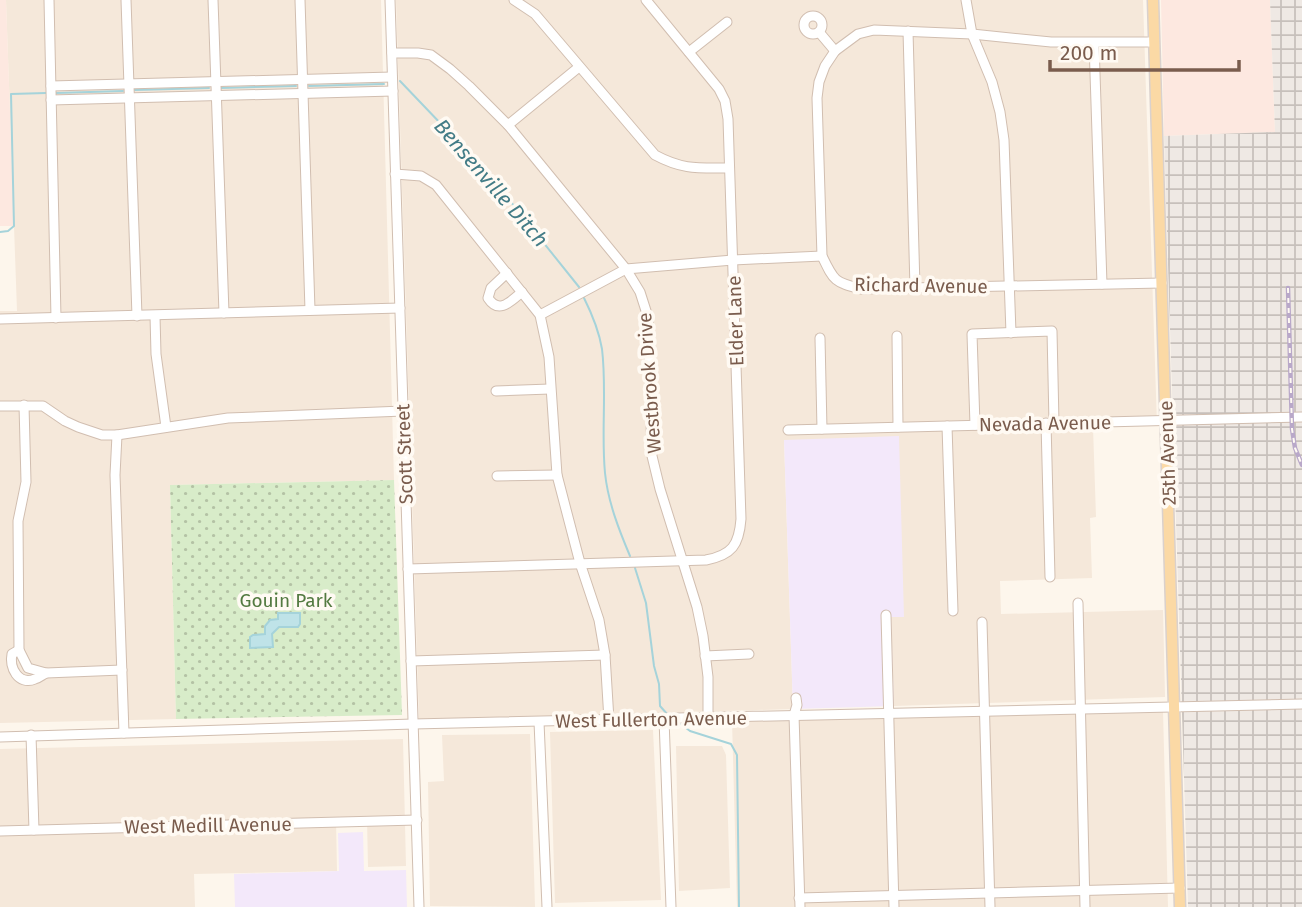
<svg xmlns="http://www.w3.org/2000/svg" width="1302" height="907" font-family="'Fira Sans',sans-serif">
	<defs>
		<pattern id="industrial-grid" width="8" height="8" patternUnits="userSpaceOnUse" patternTransform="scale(1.75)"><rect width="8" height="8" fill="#efe9e4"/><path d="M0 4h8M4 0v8" fill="none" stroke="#c7c0bb"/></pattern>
		<pattern id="park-dots" width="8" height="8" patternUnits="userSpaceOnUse" patternTransform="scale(1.75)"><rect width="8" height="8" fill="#d8ecc9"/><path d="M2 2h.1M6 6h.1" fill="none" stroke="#b4c2a5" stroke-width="1.8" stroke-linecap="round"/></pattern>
	</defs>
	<rect width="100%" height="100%" fill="#fdf6ec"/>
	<!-- residential -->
	<g fill="#f5e8da">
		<path d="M6,0H381L394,480L170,485L176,719L0,723V311H17Z"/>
		<path d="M396,0H1143L1157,425L1093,427L1096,517L1090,518L1092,578L1000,581L1001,614L1163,610L1165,697L894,706L891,616L903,617L784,440L793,709L419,720Z"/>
		<path d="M1163,710L1168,907H737L732,720Z"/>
		<path d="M653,730L661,900L555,903L550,732Z"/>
		<path d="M530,734L535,907L430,906L428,782L444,781L442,735Z"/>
		<path d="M403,739L406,866L368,867L367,819L336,820L337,871L194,874L195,907H0V749Z"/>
		<path d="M676,746H722L726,755L730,888L679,891Z"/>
	</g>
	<!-- commercial -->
	<g fill="#fde8e0">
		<path d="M0,0H6L14,226H0Z"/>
		<path d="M1161,0H1270L1275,132L1164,136Z"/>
	</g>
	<!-- industrial -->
	<path fill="url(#industrial-grid)" d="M1270,0H1302V907H1188L1164,136L1275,132Z"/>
	<!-- education -->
	<g fill="#f3e8fa">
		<path d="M899,436L904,617H891L894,706L793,709L784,440Z"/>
		<path d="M363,832L364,871L406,870L407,907H235L234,874L339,871L338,833Z"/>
	</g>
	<!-- park -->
	<path fill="url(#park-dots)" d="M394,480L402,715L176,719L170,485Z"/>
	<!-- water -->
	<path fill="#bfe3e8" stroke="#a5d3da" stroke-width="2" d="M278,613H300V624L298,627H279L272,634L273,647L250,648V637L253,635L265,634V626L270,620L278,619Z"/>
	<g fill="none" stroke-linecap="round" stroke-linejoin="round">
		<!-- stream -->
		<g stroke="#a5d3da" stroke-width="2">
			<path d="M400,81L486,171L579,287"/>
			<path d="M309,86L384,84"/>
			<path d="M221,88L296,86"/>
			<path d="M135,90L209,88"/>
			<path d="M56,93L123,91"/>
			<path d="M0,232L8,231L14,226L11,94L46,93"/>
			<path d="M584,298C592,314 599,331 602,349C607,390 601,432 605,473C608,502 619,530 630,556"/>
			<path d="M635,568L646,603L654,666L659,684L660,706L668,715"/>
			<path d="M678,722L690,731L731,744L737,755L739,907"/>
		</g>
		<!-- minor casing -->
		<g stroke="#d1beb0" stroke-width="11">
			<g id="minor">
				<path d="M49,0L56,318"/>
				<path d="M126,0L137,316"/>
				<path d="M213,0L224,313"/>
				<path d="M300,0L310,310"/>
				<path d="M390,0L419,907"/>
				<path d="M514,0L535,14L655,155C683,170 698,168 729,168"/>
				<path d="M966,0L972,34L992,82L1000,112L1004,140L1011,333"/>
				<circle cx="813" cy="25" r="9"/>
				<path d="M908,31L915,288"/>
				<path d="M819,32L835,51"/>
				<path d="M1154,42H1051L972,34L874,30L858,34L835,51L825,66L819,82L817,98L822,256C834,281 834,282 861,289L1162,283"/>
				<path d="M1094,43L1102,284"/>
				<path d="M689,52L727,22"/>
				<path d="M392,53H418L431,55L450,69L469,86L508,125L626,269L640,292L648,317L652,456L660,489L697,607L703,636L708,677V718"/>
				<path d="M51,86L392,77"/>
				<path d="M51,100L393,91"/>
				<path d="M508,125L579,67"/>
				<path d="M395,174L421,176L436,185L540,315L549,357L557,475L580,563L599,620L605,655L609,720"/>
				<path d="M507,273L491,288L488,298C499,315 511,301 522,292"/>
				<path d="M540,315L626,269L733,260L822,256"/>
				<path d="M155,316L156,354L166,427"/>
				<path d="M0,319L400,308"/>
				<path d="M897,336L898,427"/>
				<path d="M820,338L822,429"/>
				<path d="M496,391L550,389"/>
				<path d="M24,405L26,482L18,521L19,650L28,668L46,673L122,670"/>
				<path d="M0,406H43L65,421L78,427L102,435H117L228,418L403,411"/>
				<path d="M1046,423L1050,577"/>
				<path d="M975,425L972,334L1052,331L1054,423"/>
				<path d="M947,426L953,611"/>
				<path d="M788,430L1302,417"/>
				<path d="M117,435L115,475L124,733"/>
				<path d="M497,476L557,475"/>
				<path d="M408,569L706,560C732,555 739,545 741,519L728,119L725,101L719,89L646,0"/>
				<path d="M1078,603L1085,907"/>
				<path d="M886,615L894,907"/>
				<path d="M982,622L990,907"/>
				<path d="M19,650L12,654C9,667 18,686 35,679C39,678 42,675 46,673"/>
				<path d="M705,656L749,654"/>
				<path d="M411,661L605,655"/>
				<path d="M796,698L797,705L794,715L800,907"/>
				<path d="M664,719L671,907"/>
				<path d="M539,722L547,907"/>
				<path d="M31,735L34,830"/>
				<path d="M0,737L413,724L1302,704"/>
				<path d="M0,831L417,820"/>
				<path d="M799,898L1180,888"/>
			</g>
		</g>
		<!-- major casing -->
		<g stroke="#dad1cd" stroke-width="13">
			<path id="major" d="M1153,0L1180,907"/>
		</g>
		<!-- minor -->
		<use href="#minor" stroke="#fff" stroke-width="9"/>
		<!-- major -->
		<use href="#major" stroke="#fbd9a5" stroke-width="10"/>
		<!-- rail casing -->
		<g stroke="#b9a8c9" stroke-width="4.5">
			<path id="rail" d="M1288,288L1292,429L1295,448L1302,465"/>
		</g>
		<!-- rail -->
		<use href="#rail" stroke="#fffaf3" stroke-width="2" stroke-dasharray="5" stroke-linecap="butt"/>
	</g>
	<g text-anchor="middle" stroke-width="7" stroke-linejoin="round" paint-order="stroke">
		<!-- street labels -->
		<g font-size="19" fill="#7a5c4d" stroke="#fffaf3">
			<text transform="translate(921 285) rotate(1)" y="7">Richard Avenue</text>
			<text transform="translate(735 321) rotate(-92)" y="7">Elder Lane</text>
			<text transform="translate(649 383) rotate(-94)" y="7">Westbrook Drive</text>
			<text transform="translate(1045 423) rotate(-1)" y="7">Nevada Avenue</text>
			<text transform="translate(1167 453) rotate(-92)" y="7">25th Avenue</text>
			<text transform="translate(404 454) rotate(-92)" y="7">Scott Street</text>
			<text transform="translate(651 719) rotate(-1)" y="7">West Fullerton Avenue</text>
			<text transform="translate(208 825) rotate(-1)" y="7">West Medill Avenue</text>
		</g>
		<!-- park labels -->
		<g font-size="19" fill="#537a41" stroke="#fffaf3">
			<text x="286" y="607">Gouin Park</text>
		</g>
		<!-- water labels -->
		<g font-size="21" font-style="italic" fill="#437c86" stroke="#fffaf3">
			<text transform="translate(491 183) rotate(49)" y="7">Bensenville Ditch</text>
		</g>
	</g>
	<!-- scale -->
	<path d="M1050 60v10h189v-10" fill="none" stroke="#7a5c4d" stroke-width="3.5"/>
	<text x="1060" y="60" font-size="21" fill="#7a5c4d" stroke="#fffaf3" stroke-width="5" paint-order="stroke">200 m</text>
</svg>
